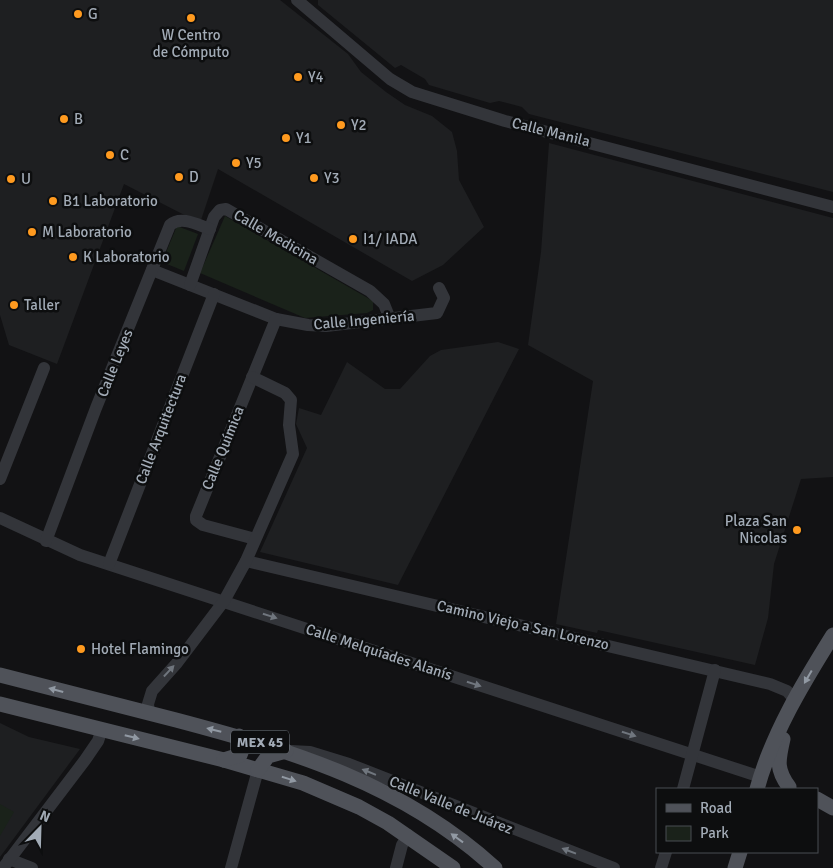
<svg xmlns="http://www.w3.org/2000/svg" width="833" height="868" font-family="Signika,sans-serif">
	<rect width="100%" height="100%" fill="#121214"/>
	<!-- built -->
	<g fill="#1e1f21">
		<path d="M0,0H280L348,54L361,72L386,92L405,105L432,116L452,132L457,151L459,180L484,227L443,265L412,281L218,169L200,223L124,184L57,364L9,345L0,315Z"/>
		<path d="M318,0H833V192L529,114L522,107L499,101L490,103L429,85L425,79L401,65L395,68L318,5Z"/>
		<path d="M549,143L833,218V477L801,479L774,564L768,618L755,665L598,630L597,633L556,624L593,381L528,345L541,252Z"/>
		<path d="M498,342L519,349L398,585L260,552L307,448L296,424L299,408L321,415L347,362L385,389H400L430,356L441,350Z"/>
		<path d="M0,723L29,737L80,749L0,857Z"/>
	</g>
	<!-- green -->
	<g fill="#1a221a">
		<path d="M225,216L373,301V310L367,313L305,318L200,273Z"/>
		<path d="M177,226L198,234L184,271L162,262Z"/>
		<path d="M0,804L14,812L0,836Z"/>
	</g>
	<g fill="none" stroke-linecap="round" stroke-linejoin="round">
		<!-- minor -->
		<g stroke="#33353a" stroke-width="12">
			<path d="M297,0L390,79L412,92L505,121L833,207"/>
			<path d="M152,270L276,319L308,325L326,326L437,313L444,298L439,288"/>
			<path d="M190,285L214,217L220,210L226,209L370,291L384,304L390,319"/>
			<path d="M0,479L44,368"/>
			<path d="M0,518L80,555L761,777"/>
			<path d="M255,539L203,525L196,520V516L276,319"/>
			<path d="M46,541L96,408L170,225C181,215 198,225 210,229"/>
			<path d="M246,561L770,684L787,691L795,700"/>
			<path d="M109,564L214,294"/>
			<path d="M149,713L148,704L152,691L177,663L224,601L246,561L293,454L289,425L291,400L285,393L252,377"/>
			<path d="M291,751L310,752L349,764L614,868"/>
			<path d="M683,789L715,670"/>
			<path d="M9,859L32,868"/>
			<path d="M3,868L85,760L98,741L102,729"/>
			<path d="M231,868L258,770"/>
			<path d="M396,868L402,845L408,835"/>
			<path d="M661,868L666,852"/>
		</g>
		<!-- major -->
		<g stroke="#4f5259" stroke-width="15">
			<path d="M0,675C59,690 117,705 176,720C293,751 403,784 495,868"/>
			<path d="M0,704L224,760L303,783L359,807L388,823L453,868"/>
			<path d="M783,739C778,761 776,769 789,787"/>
			<path d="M224,760L240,755L243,747L239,736"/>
			<path d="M258,770L268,756L286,751"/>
			<path d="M757,789C772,734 803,683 833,635"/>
			<path d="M817,799L833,808"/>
			<path d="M735,868L740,852"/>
		</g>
	</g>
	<!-- one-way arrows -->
	<defs><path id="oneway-solid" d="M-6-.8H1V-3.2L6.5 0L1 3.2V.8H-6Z" transform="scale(1.25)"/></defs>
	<g fill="#70767e">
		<use href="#oneway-solid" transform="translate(270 616) rotate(18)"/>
		<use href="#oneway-solid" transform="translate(169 671) rotate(-47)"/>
		<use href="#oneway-solid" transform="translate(474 684) rotate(18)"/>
		<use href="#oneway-solid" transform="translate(629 734) rotate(18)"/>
		<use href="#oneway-solid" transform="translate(369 772) rotate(-158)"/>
		<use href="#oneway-solid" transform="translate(569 851) rotate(-159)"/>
	</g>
	<g fill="#9199a3">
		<use href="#oneway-solid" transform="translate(808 677) rotate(120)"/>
		<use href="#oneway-solid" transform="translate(56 690) rotate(-165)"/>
		<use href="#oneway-solid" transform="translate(214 730) rotate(-166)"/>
		<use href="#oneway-solid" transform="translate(132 737) rotate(14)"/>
		<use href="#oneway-solid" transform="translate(289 779) rotate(17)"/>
		<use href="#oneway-solid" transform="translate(457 838) rotate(-144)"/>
	</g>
	<!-- markers -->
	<g fill="#ff9a1f" stroke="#0d0e0f" stroke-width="2">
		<circle cx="78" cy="14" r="5"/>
		<circle cx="191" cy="18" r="5"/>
		<circle cx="298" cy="77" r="5"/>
		<circle cx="64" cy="119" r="5"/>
		<circle cx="341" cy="125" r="5"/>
		<circle cx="286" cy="138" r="5"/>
		<circle cx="110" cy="155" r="5"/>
		<circle cx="236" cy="163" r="5"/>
		<circle cx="179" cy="177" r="5"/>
		<circle cx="314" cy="178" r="5"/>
		<circle cx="11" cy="179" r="5"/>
		<circle cx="53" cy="201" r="5"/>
		<circle cx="32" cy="232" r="5"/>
		<circle cx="353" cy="239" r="5"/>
		<circle cx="73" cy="257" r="5"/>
		<circle cx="14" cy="305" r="5"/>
		<circle cx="797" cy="530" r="5"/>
		<circle cx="81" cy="649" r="5"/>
	</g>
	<g text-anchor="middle" stroke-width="5" stroke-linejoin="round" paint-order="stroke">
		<!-- shield labels -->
		<rect fill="#0d0e0f" stroke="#757c84" stroke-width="1" x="231" y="730.5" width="58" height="23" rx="4"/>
		<g font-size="14" font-weight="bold" fill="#a2abb6">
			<text x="260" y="747">MEX 45</text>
		</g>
		<!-- poi labels -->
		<g font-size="15" fill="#a2abb6" stroke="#0d0e0f" text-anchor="start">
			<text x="88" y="19">G</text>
			<text x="191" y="40" text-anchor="middle">W Centro<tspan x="191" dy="17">de Cómputo</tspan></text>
			<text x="308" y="82">Y4</text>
			<text x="74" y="124">B</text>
			<text x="351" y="130">Y2</text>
			<text x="296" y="143">Y1</text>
			<text x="120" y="160">C</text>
			<text x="246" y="168">Y5</text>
			<text x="189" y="182">D</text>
			<text x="324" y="183">Y3</text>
			<text x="21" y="184">U</text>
			<text x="63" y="206">B1 Laboratorio</text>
			<text x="42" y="237">M Laboratorio</text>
			<text x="363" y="244">I1/ IADA</text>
			<text x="83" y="262">K Laboratorio</text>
			<text x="24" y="310">Taller</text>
			<text x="787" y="526" text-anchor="end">Plaza San<tspan x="787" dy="17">Nicolas</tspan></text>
			<text x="91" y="654">Hotel Flamingo</text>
		</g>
		<!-- street labels -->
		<g font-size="15" fill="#a2abb6" stroke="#0d0e0f">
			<text transform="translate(551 132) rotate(14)" y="5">Calle Manila</text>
			<text transform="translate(276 237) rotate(30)" y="5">Calle Medicina</text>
			<text transform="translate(364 320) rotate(-5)" y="5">Calle Ingeniería</text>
			<text transform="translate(115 363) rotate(-68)" y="5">Calle Leyes</text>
			<text transform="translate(161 429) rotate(-69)" y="5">Calle Arquitectura</text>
			<text transform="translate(223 448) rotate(-68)" y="5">Calle Química</text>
			<text transform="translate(523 625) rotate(13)" y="5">Camino Viejo a San Lorenzo</text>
			<text transform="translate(379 652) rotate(18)" y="5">Calle Melquíades Alanís</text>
			<text transform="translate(451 805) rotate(22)" y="5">Calle Valle de Juárez</text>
		</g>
	</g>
	<!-- legend -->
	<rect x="656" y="788" width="162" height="65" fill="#0d0e0f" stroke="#494d52"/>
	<rect x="666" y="804" width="25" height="8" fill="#4f5259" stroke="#494d52"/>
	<text x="700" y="813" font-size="15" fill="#a2abb6">Road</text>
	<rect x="666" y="826" width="25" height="15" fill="#1a221a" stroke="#494d52"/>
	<text x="700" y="838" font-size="15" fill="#a2abb6">Park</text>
	<!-- north arrow -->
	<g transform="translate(40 828) rotate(23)" stroke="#0d0e0f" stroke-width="4" paint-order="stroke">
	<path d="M0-4L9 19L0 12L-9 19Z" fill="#a2abb6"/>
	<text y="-8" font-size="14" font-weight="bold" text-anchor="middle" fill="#a2abb6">N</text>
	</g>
</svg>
